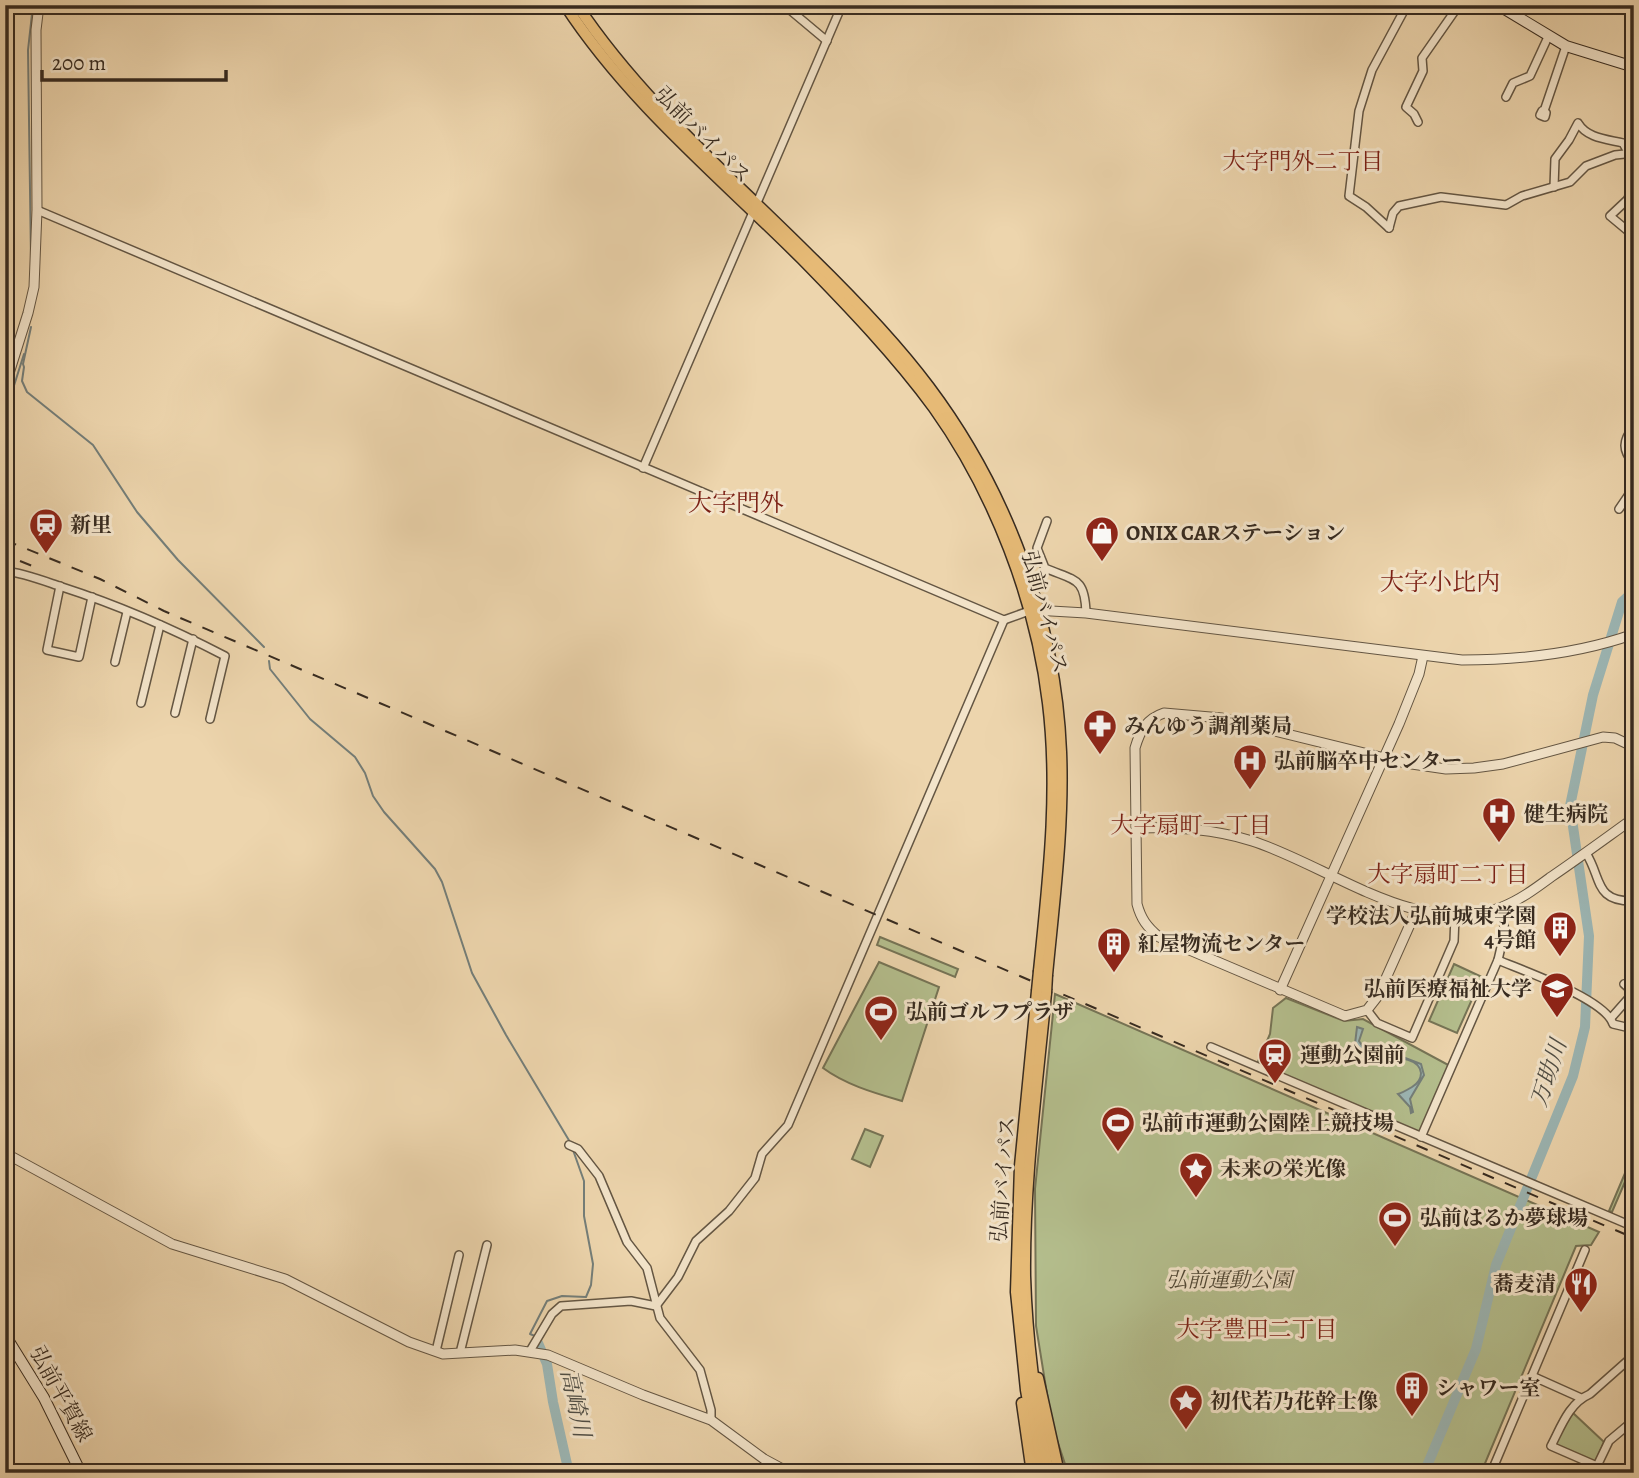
<svg xmlns="http://www.w3.org/2000/svg" width="1639" height="1478" font-family="Alegreya,'Noto Serif JP',serif">
	<rect width="100%" height="100%" fill="#edd5ad"/>
	<filter id="stains"><feTurbulence type="fractalNoise" baseFrequency=".00286" numOctaves="4"/><feColorMatrix values="0 0 0 0 .2 0 0 0 0 .09 0 0 0 0 .02 0 0 0 .5 -.17"/></filter>
	<radialGradient id="worn" r=".72"><stop offset=".6" stop-color="#630" stop-opacity="0"/><stop offset="1" stop-color="#630" stop-opacity=".3"/></radialGradient>
	<!-- green -->
	<g fill="#b4be8d" stroke="#767456" stroke-width="2">
		<path d="M880,937L958,969L955,977L877,945Z"/>
		<path d="M879,962L939,987L902,1101C875,1093 846,1085 823,1068Z"/>
		<path d="M1454,964L1482,977L1457,1033L1429,1021Z"/>
		<path d="M1055,994L1599,1232L1591,1245L1576,1246L1481,1473H1426L1413,1468L1411,1473H1068L1052,1425L1036,1326L1035,1189Z"/>
		<path d="M1286,998L1344,1021L1363,1019L1452,1067L1420,1134L1257,1064L1270,1034L1273,1008Z"/>
		<path d="M865,1129L883,1136L870,1167L852,1159Z"/>
		<path d="M1634,1152V1161L1612,1212L1609,1211Z"/>
		<path d="M1572,1412L1604,1442L1595,1463L1553,1445Z"/>
	</g>
	<!-- water -->
	<path fill="#9cb6b4" stroke="#747e79" stroke-width="2" d="M1357,1027L1363,1029L1359,1041L1366,1051L1395,1054L1421,1064L1424,1075L1410,1099L1413,1112L1411,1113L1410,1107L1398,1094C1402,1093 1407,1090 1412,1087C1417,1084 1421,1080 1421,1073C1419,1051 1374,1060 1360,1053L1355,1044Z"/>
	<g fill="none" stroke-linecap="round" stroke-linejoin="round">
		<!-- stream -->
		<g stroke="#747e79" stroke-width="2">
			<path d="M31,259L28,50L33,5"/>
			<path d="M31,327L23,364L24,367L22,381L27,392L93,445L137,512L178,560L264,647"/>
			<path d="M5,414L24,354"/>
			<path d="M269,661L270,669L310,719L355,757L365,773L373,796L384,812L435,869L442,882L472,973L506,1035L570,1142"/>
			<path d="M535,1336L530,1334L547,1301L562,1296L586,1297L591,1285L593,1264L584,1216V1181L573,1150"/>
		</g>
		<!-- river -->
		<g stroke="#9cb6b4" stroke-width="10">
			<path d="M538,1343L547,1364L553,1402L569,1473"/>
			<path d="M1424,1473L1476,1349L1496,1265L1573,1076L1585,1027L1589,936L1570,806L1593,695L1622,602L1634,591"/>
		</g>
		<!-- minor casing -->
		<g stroke="#645643" stroke-width="10">
			<g id="minor">
				<path d="M784,5L827,41"/>
				<path d="M1506,97L1513,83L1530,76L1548,37"/>
				<path d="M1542,111L1546,113L1545,117L1540,115Z"/>
				<path d="M1544,111L1566,46"/>
				<path d="M1418,122L1414,114L1406,107L1423,71L1422,58L1459,5"/>
				<path d="M1554,187L1555,159L1569,140L1578,123C1587,138 1606,139 1623,143L1628,152"/>
				<path d="M1634,188L1627,200L1610,216L1634,236"/>
				<path d="M37,210L1004,620L1029,611"/>
				<path d="M1389,228L1393,213L1399,206L1441,197L1506,205L1522,196L1570,182L1586,166L1615,155L1634,153"/>
				<path d="M1389,228L1366,207L1349,196L1359,111L1372,70L1407,5"/>
				<path d="M1634,426C1622,441 1622,450 1634,464"/>
				<path d="M643,468L842,5"/>
				<path d="M1619,509L1634,487"/>
				<path d="M1047,521L1037,548L1045,568C1075,581 1085,577 1086,613"/>
				<path d="M5,571C24,573 44,581 62,587C118,605 173,629 225,656L210,719"/>
				<path d="M60,586L47,650L79,657L92,597"/>
				<path d="M115,662L127,612"/>
				<path d="M141,703L160,625"/>
				<path d="M175,713L193,639"/>
				<path d="M1586,853C1602,878 1594,902 1634,901"/>
				<path d="M1498,960C1524,971 1605,999 1613,1024L1634,1029"/>
				<path d="M1624,984L1634,993"/>
				<path d="M1367,1010L1377,1023L1412,1038L1454,941L1455,916"/>
				<path d="M1611,1018L1634,992"/>
				<path d="M1211,1047L1634,1227"/>
				<path d="M1421,1137L1498,960L1505,930L1500,908"/>
				<path d="M569,1145L578,1149L599,1176L627,1242L647,1268L660,1318L700,1370L711,1410V1420"/>
				<path d="M656,1306L678,1277L696,1241L729,1211L755,1178L762,1154L788,1125L1004,620"/>
				<path d="M436,1351L459,1255"/>
				<path d="M530,1351L552,1314L561,1306L631,1301L656,1306"/>
				<path d="M460,1353L487,1245"/>
				<path d="M1532,1376L1581,1398"/>
				<path d="M1597,1466L1609,1441L1634,1420"/>
				<path d="M1491,1473L1585,1250"/>
				<path d="M1594,1473L1597,1466L1551,1446C1561,1427 1569,1403 1590,1394L1634,1355"/>
			</g>
		</g>
		<!-- tertiary casing -->
		<g stroke="#645643" stroke-width="11">
			<g id="tertiary">
				<path d="M5,386L28,313L34,287L37,210L36,30L39,5"/>
				<path d="M1034,610L1086,613L1462,660C1521,660 1578,654 1634,634"/>
				<path d="M1137,828C1177,827 1214,829 1252,841C1328,865 1420,940 1502,907C1520,900 1536,888 1551,877C1579,858 1606,838 1634,818"/>
				<path d="M1416,911L1378,996L1367,1010L1345,1016L1159,937C1147,927 1141,919 1137,904L1135,748C1140,731 1146,719 1164,713L1222,718L1405,763L1446,769L1474,768L1503,764L1603,737L1615,738L1634,747"/>
				<path d="M1280,990L1399,724L1419,674L1423,656"/>
				<path d="M5,1153L172,1244L285,1279L409,1342L443,1354L515,1350L548,1355L643,1395L711,1420L764,1459L790,1473"/>
			</g>
		</g>
		<!-- secondary casing -->
		<g stroke="#372b20" stroke-width="12">
			<g id="secondary">
				<path d="M1498,5L1566,46L1634,67"/>
				<path d="M5,1335L44,1398L81,1473"/>
			</g>
		</g>
		<!-- trunk casing -->
		<g stroke="#372b20" stroke-width="13">
			<g id="trunk">
				<path d="M565,5C629,103 720,177 802,259C848,306 895,355 934,408C994,492 1036,601 1048,703C1059,792 1048,882 1039,971"/>
				<path d="M577,5C641,101 729,175 810,256C852,297 894,340 929,387C1007,491 1056,622 1061,752C1064,826 1054,901 1047,975"/>
				<path d="M1037,991L1020,1166L1016,1292L1026,1390L1041,1473"/>
				<path d="M1046,993C1037,1087 1024,1182 1025,1276C1027,1343 1036,1408 1049,1473"/>
				<path d="M1038,1378L1059,1473"/>
				<path d="M1022,1403L1032,1473"/>
			</g>
		</g>
		<!-- minor -->
		<use href="#minor" stroke="#f3e4ca" stroke-width="7"/>
		<!-- tertiary -->
		<use href="#tertiary" stroke="#f3e4ca" stroke-width="9"/>
		<!-- secondary -->
		<use href="#secondary" stroke="#f3e4ca" stroke-width="10"/>
		<!-- trunk -->
		<use href="#trunk" stroke="#e6ba76" stroke-width="10"/>
		<!-- rail -->
		<g stroke="#372b20" stroke-width="2" stroke-dasharray="12 12" stroke-linecap="butt">
			<path d="M5,540L100,579L164,611L1634,1238"/>
			<path d="M20,561L35,567"/>
		</g>
		<!-- trunk-bridge casing -->
		<g stroke="#372b20" stroke-width="13" stroke-linecap="butt">
			<g id="trunk-bridge">
				<path d="M1037,991L1039,971"/>
				<path d="M1046,993L1047,975"/>
			</g>
		</g>
		<!-- trunk-bridge -->
		<use href="#trunk-bridge" stroke="#e6ba76" stroke-width="10"/>
	</g>
	<!-- icons -->
	<defs>
		<g id="station-pin" transform="scale(1.75)"><path d="M0 17L-7.5 6A9.5 9.5 0 1 1 7.5 6Z" fill="#8f2418" stroke="#f3e4ca"/><path d="M-3-6H3Q5-6 5-4V2Q5 4 3 4L4.5 6H3L1.5 4h-3L-3 6H-4.5L-3 4Q-5 4-5 2V-4Q-5-6-3-6ZM-3.5-4v3h7v-3ZM-3.5 1v1.5H-2V1ZM2 1v1.5H3.5V1Z" fill="#fff"/></g>
		<g id="shop-pin" transform="scale(1.75)"><path d="M0 17L-7.5 6A9.5 9.5 0 1 1 7.5 6Z" fill="#8f2418" stroke="#f3e4ca"/><path d="M-5-2.5h2.3a2.7 3.5 0 0 1 5.4 0H5L5.5 6h-11ZM-1.5-2.5h3a1.5 2.3 0 0 0-3 0Z" fill="#fff"/></g>
		<g id="pharmacy-pin" transform="scale(1.75)"><path d="M0 17L-7.5 6A9.5 9.5 0 1 1 7.5 6Z" fill="#8f2418" stroke="#f3e4ca"/><path d="M-2-6h4v4h4v4h-4v4h-4v-4h-4v-4h4Z" fill="#fff"/></g>
		<g id="hospital-pin" transform="scale(1.75)"><path d="M0 17L-7.5 6A9.5 9.5 0 1 1 7.5 6Z" fill="#8f2418" stroke="#f3e4ca"/><path d="M-5-5h3v3.5h4V-5h3V5h-3V1.5h-4V5h-3Z" fill="#fff"/></g>
		<g id="building-pin" transform="scale(1.75)"><path d="M0 17L-7.5 6A9.5 9.5 0 1 1 7.5 6Z" fill="#8f2418" stroke="#f3e4ca"/><path d="M-4-6H4V6H1V3H-1V6H-4ZM-2.5-4.3h1.7v1.8h-1.7ZM.8-4.3h1.7v1.8H.8ZM-2.5-1h1.7V.8h-1.7ZM.8-1h1.7V.8H.8Z" fill="#fff"/></g>
		<g id="university-pin" transform="scale(1.75)"><path d="M0 17L-7.5 6A9.5 9.5 0 1 1 7.5 6Z" fill="#8f2418" stroke="#f3e4ca"/><path d="M0-5L7-2L0 1L-7-2ZM-4 1L0 2.5L4 1V4Q0 6-4 4Z" fill="#fff"/></g>
		<g id="stadium-pin" transform="scale(1.75)"><path d="M0 17L-7.5 6A9.5 9.5 0 1 1 7.5 6Z" fill="#8f2418" stroke="#f3e4ca"/><path d="M0-5a6.5 5 0 1 0 0 10a6.5 5 0 1 0 0-10ZM-3.5-1.8h7v3.6h-7Z" fill="#fff"/></g>
		<g id="sight-pin" transform="scale(1.75)"><path d="M0 17L-7.5 6A9.5 9.5 0 1 1 7.5 6Z" fill="#8f2418" stroke="#f3e4ca"/><path d="M0-6L1.8-2.2L6-1.7L2.9 1.2L3.7 5.4L0 3.3L-3.7 5.4L-2.9 1.2L-6-1.7L-1.8-2.2Z" fill="#fff"/></g>
		<g id="restaurant-pin" transform="scale(1.75)"><path d="M0 17L-7.5 6A9.5 9.5 0 1 1 7.5 6Z" fill="#8f2418" stroke="#f3e4ca"/><path d="M-5-6h1v4h1v-4h1v4h1v-4h1v5L-1.5 .5V6h-2V.5L-5-1ZM5-6V6H3V1.5H1.5Q1.5-4 5-6Z" fill="#fff"/></g>
	</defs>
	<g fill-rule="evenodd">
		<use href="#station-pin" x="46" y="525"/>
		<use href="#shop-pin" x="1102" y="533"/>
		<use href="#pharmacy-pin" x="1100" y="726"/>
		<use href="#hospital-pin" x="1250" y="761"/>
		<use href="#hospital-pin" x="1499" y="814"/>
		<use href="#building-pin" x="1560" y="928"/>
		<use href="#building-pin" x="1114" y="944"/>
		<use href="#university-pin" x="1557" y="989"/>
		<use href="#stadium-pin" x="881" y="1012"/>
		<use href="#station-pin" x="1275" y="1055"/>
		<use href="#stadium-pin" x="1118" y="1123"/>
		<use href="#sight-pin" x="1196" y="1169"/>
		<use href="#stadium-pin" x="1395" y="1218"/>
		<use href="#restaurant-pin" x="1581" y="1284"/>
		<use href="#building-pin" x="1412" y="1388"/>
		<use href="#sight-pin" x="1186" y="1401"/>
	</g>
	<g text-anchor="middle" stroke-width="6" stroke-linejoin="round" paint-order="stroke">
		<!-- street labels -->
		<g font-size="21" fill="#372b20" stroke="#f3e4ca">
			<text transform="translate(703 135) rotate(45)" y="7">弘前バイパス</text>
			<text transform="translate(1045 612) rotate(75)" y="7">弘前バイパス</text>
			<text transform="translate(1003 1179) rotate(-86)" y="7">弘前バイパス</text>
			<text transform="translate(61 1394) rotate(61)" y="7">弘前平賀線</text>
		</g>
		<!-- poi labels -->
		<g font-size="21" font-weight="bold" fill="#372b20" stroke="#f3e4ca" text-anchor="start">
			<text x="70" y="532">新里</text>
			<text x="1126" y="540">ONIX CARステーション</text>
			<text x="1124" y="733">みんゆう調剤薬局</text>
			<text x="1274" y="768">弘前脳卒中センター</text>
			<text x="1524" y="821">健生病院</text>
			<text x="1536" y="923" text-anchor="end">学校法人弘前城東学園<tspan x="1536" dy="24">4号館</tspan></text>
			<text x="1138" y="951">紅屋物流センター</text>
			<text x="1532" y="996" text-anchor="end">弘前医療福祉大学</text>
			<text x="906" y="1019">弘前ゴルフプラザ</text>
			<text x="1300" y="1062">運動公園前</text>
			<text x="1142" y="1130">弘前市運動公園陸上競技場</text>
			<text x="1220" y="1176">未来の栄光像</text>
			<text x="1420" y="1225">弘前はるか夢球場</text>
			<text x="1556" y="1291" text-anchor="end">蕎麦清</text>
			<text x="1436" y="1395">シャワー室</text>
			<text x="1210" y="1408">初代若乃花幹士像</text>
		</g>
		<!-- park labels -->
		<g font-size="21" font-style="italic" fill="#504836" stroke="#f3e4ca">
			<text x="1229" y="1287">弘前運動公園</text>
		</g>
		<!-- neighbourhood labels -->
		<g font-size="23" fill="#7a1f14" stroke="#f3e4ca">
			<text x="1303" y="169">大字門外二丁目</text>
			<text x="1191" y="833">大字扇町一丁目</text>
			<text x="1448" y="882">大字扇町二丁目</text>
			<text x="1257" y="1337">大字豊田二丁目</text>
		</g>
		<!-- water labels -->
		<g font-size="23" font-style="italic" fill="#504e45" stroke="#f3e4ca">
			<text transform="translate(1548 1073) rotate(-72)" y="8">万助川</text>
			<text transform="translate(576 1403) rotate(78)" y="8">高崎川</text>
		</g>
		<!-- quarter labels -->
		<g font-size="24" fill="#7a1f14" stroke="#f3e4ca">
			<text x="736" y="511">大字門外</text>
			<text x="1440" y="590">大字小比内</text>
		</g>
	</g>
	<!-- margin -->
	<rect width="1639" height="1478" fill="none" stroke="#edd5ad" stroke-width="28"/>
	<rect x="7" y="7" width="1625" height="1464" fill="none" stroke="#372b20" stroke-width="3.5"/>
	<rect x="14" y="14" width="1611" height="1450" fill="none" stroke="#372b20" stroke-width="2"/>
	<!-- scale -->
	<path d="M42 70v10h184v-10" fill="none" stroke="#372b20" stroke-width="3.5"/>
	<text x="52" y="70" font-size="21" fill="#372b20" stroke="#f3e4ca" stroke-width="5" paint-order="stroke">200 m</text>
	<rect width="100%" height="100%" filter="url(#stains)"/>
	<rect width="100%" height="100%" fill="url(#worn)"/>
</svg>
